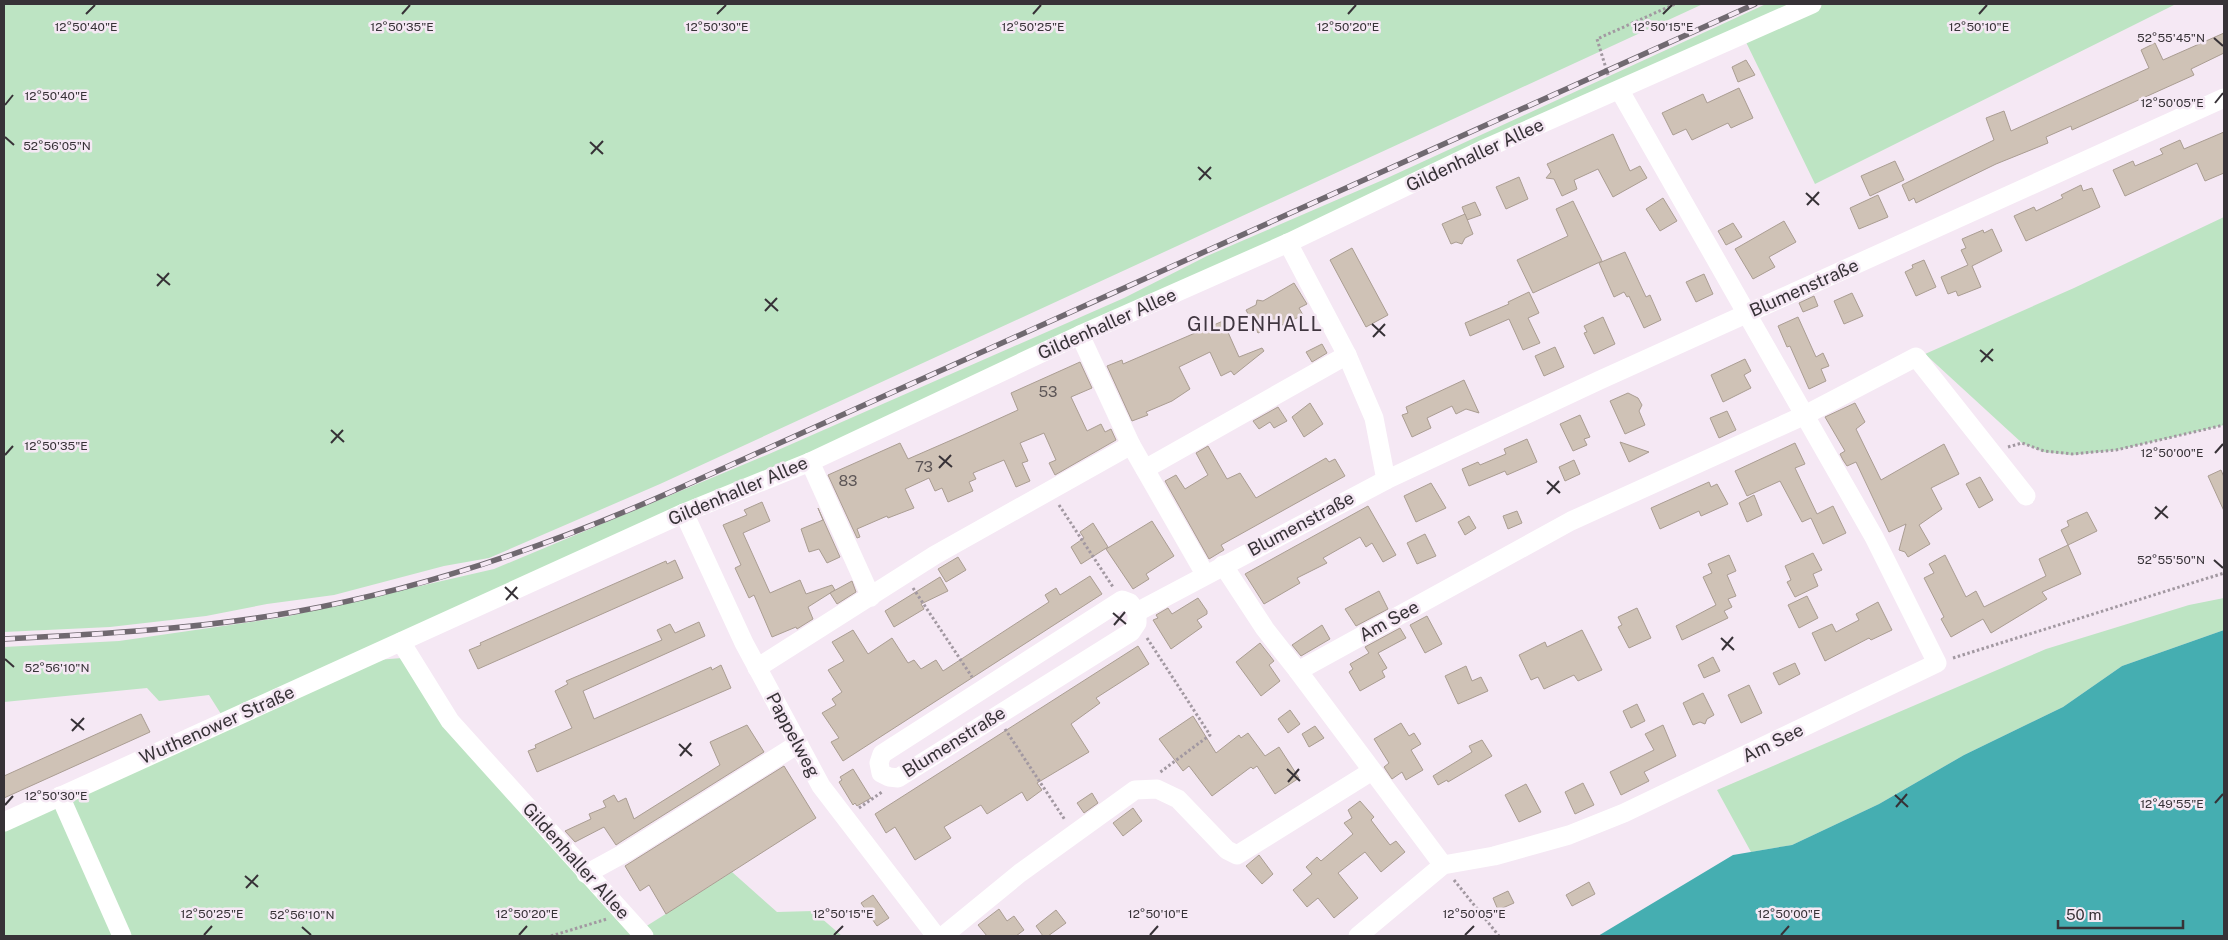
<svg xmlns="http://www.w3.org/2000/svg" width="2228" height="940" font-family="'Public Sans',sans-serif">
	<rect width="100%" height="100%" fill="#f5e8f4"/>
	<!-- green -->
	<g fill="#bde4c3">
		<path d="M4,4H1703L660,484L489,558L444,566L334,595L267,604L206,616L110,627L4,632Z"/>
		<path d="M1766,4H2176L1815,184L1744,38L377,660L402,658L645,927L732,872L777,912L813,911L842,936H4V824L221,714L209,695L159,701L147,688L4,702V647L119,641L285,617L494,569L769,454L1124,298L1207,256L1385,179Z"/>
		<path d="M2224,217V425L2117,450L2072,455L2044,452L2022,443L1925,354L2074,288Z"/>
		<path d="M2224,598V630L2122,666L2063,707L1964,755L1879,804L1792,845L1751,852L1717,790L2046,649L2189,605Z"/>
	</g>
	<!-- water -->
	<path fill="#45aeb1" d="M2224,630V936H1598L1733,855L1792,845L1879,804L1964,755L2063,707L2122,666Z"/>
	<!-- building -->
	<g fill="#cfc2b6" stroke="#aa9d92">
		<path d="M2224,33V53L2191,69L2194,75L2072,130L2071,126L2046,137L2048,143L1996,164L1916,203L1914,198L1909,201L1902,185L1994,140L1986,118L2004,111L2011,131L2149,68L2141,50L2155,43L2163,60Z"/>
		<path d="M1746,60L1755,75L1738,82L1732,67Z"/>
		<path d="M1739,88L1753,118L1731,128L1728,123L1692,140L1686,129L1673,135L1662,113L1703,94L1707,103Z"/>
		<path d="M2224,132V173L2205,181L2197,163L2125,196L2113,170L2133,161L2135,166L2163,154L2160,149L2180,140L2184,149Z"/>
		<path d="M1613,134L1630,171L1640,166L1647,178L1613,197L1598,169L1574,180L1577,189L1562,196L1554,179L1546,178L1551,172L1547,164Z"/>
		<path d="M1895,161L1904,180L1870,196L1861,176Z"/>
		<path d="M1519,177L1528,199L1506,209L1496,187Z"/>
		<path d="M2081,185L2083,191L2092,188L2100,207L2026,241L2014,216L2034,207L2036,211L2063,198L2061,195Z"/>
		<path d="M1878,195L1888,217L1859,229L1850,208Z"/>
		<path d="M1663,198L1677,221L1660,231L1646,209Z"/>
		<path d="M1573,201L1602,261L1533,293L1517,260L1568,236L1556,209Z"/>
		<path d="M1475,202L1481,215L1467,220L1462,207Z"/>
		<path d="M1465,214L1473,234L1465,238L1462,244L1456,242L1451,244L1442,224Z"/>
		<path d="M1784,221L1796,242L1769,257L1775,267L1753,279L1735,249Z"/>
		<path d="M1733,223L1742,237L1726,245L1718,231Z"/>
		<path d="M1992,229L2002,251L1972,266L1981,287L1958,296L1956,291L1948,294L1941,277L1968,265L1961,250L1966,248L1962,239L1983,230L1984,233Z"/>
		<path d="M1352,248L1388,315L1366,327L1330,260Z"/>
		<path d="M1625,252L1646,297L1650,295L1661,320L1644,328L1629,296L1627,297L1624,292L1614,297L1599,263Z"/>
		<path d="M1924,260L1936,287L1916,296L1905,272L1913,268L1912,265Z"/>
		<path d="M1704,274L1713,294L1696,302L1686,282Z"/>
		<path d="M1294,283L1307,304L1299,308L1303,315L1280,326L1278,323L1258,333L1246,310L1256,305L1257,300L1263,301Z"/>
		<path d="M1529,292L1539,313L1528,318L1540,343L1523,350L1509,319L1470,336L1465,323L1509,304L1508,302Z"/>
		<path d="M1852,293L1863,316L1844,324L1834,301Z"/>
		<path d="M1814,296L1818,306L1803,312L1799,303Z"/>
		<path d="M1603,317L1615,344L1594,354L1584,333L1587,332L1584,326Z"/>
		<path d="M1798,317L1816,357L1823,353L1829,366L1821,369L1826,381L1809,389L1790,346L1787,347L1778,326Z"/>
		<path d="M1223,321L1239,357L1262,348L1264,351L1234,375L1231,371L1221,376L1210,352L1179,367L1190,389L1172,401L1146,412L1148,415L1132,421L1107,366L1122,360L1123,364Z"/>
		<path d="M1322,344L1327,353L1312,362L1306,352Z"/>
		<path d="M1555,347L1564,367L1544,376L1535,356Z"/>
		<path d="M1745,359L1751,371L1744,375L1751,388L1723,402L1711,375Z"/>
		<path d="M1080,362L1092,388L1071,397L1087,431L1101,424L1105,432L1111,429L1116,440L1055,475L1049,463L1056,460L1044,433L1020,443L1028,461L1022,463L1030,481L1016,487L1004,460L973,473L976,479L969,482L973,491L948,502L942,488L935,491L929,478L905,489L914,508L888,518L887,516L857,529L860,537L857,538L828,475L900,443L908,459L963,435L1018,410L1011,393Z"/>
		<path d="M1464,380L1479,413L1466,409L1456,414L1452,406L1427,418L1431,428L1412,437L1402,415L1408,413L1406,407Z"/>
		<path d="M1628,393L1638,398L1642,405L1639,411L1645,425L1625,434L1610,401Z"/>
		<path d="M1310,403L1323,424L1304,437L1292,417Z"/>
		<path d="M1855,403L1865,422L1856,429L1881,480L1944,444L1959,474L1931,488L1942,509L1919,525L1930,544L1908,557L1905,552L1899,550L1906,524L1889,532L1856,462L1847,466L1843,460L1840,454L1845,451L1825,417Z"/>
		<path d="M1278,407L1287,421L1274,428L1270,422L1259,429L1253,421Z"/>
		<path d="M1727,411L1736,430L1719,438L1710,418Z"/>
		<path d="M1580,415L1590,437L1584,439L1587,445L1573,451L1560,424Z"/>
		<path d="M1527,439L1537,462L1507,475L1505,471L1469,486L1462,469L1478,462L1480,465L1506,454L1504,449Z"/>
		<path d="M1620,442L1649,452L1629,462Z"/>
		<path d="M1795,443L1805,464L1795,468L1817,514L1833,506L1846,533L1823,544L1811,518L1802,522L1780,481L1747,496L1735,471Z"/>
		<path d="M1208,446L1227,479L1240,473L1256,498L1326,458L1329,462L1335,459L1345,476L1221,545L1224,550L1209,559L1165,481L1176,475L1185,489L1208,475L1196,453Z"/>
		<path d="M1574,460L1580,474L1565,481L1559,467Z"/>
		<path d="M2221,470L2224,477V511L2208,476Z"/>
		<path d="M1980,477L1993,500L1979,508L1966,484Z"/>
		<path d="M1709,482L1711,487L1717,484L1728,504L1701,516L1699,511L1660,529L1651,508Z"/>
		<path d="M1431,483L1446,508L1416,522L1404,496Z"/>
		<path d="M1754,495L1762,515L1747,522L1739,503Z"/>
		<path d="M762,502L770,521L743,533L770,593L800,580L806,594L832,585L835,590L808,607L813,619L797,629L796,627L772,637L754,595L749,598L735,568L741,565L723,525L747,515L744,510Z"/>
		<path d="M1368,506L1396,555L1383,562L1372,543L1366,547L1360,537L1323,558L1327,563L1297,578L1300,583L1264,604L1245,574Z"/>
		<path d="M818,508L840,557L827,563L819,549L809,552L801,529L823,520Z"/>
		<path d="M1517,511L1522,523L1508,529L1503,516Z"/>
		<path d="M2087,512L2097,531L2068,545L2061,530L2069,526L2067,521Z"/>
		<path d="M1469,516L1476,528L1465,535L1458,522Z"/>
		<path d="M1152,521L1174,556L1146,574L1149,579L1133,589L1106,549Z"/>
		<path d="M1093,523L1108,547L1081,564L1071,547L1084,538L1080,532Z"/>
		<path d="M1425,534L1436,556L1417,564L1407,543Z"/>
		<path d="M2068,545L2081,574L2042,592L2047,599L1991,633L1983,619L1951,637L1941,619L1944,617L1924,578L1934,573L1929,564L1945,555L1966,597L1976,591L1984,607L2046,576L2039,559Z"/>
		<path d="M1813,553L1822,570L1813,574L1818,586L1795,597L1787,582L1791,580L1785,566Z"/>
		<path d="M1729,555L1736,571L1727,575L1736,596L1728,599L1732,607L1724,611L1728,618L1682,640L1676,626L1716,605L1703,577L1712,573L1708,564Z"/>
		<path d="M958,557L966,570L946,582L938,569Z"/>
		<path d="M675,560L683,578L478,669L469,650L481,645L480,643L666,561L667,564Z"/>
		<path d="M1090,576L1102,594L843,761L831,742L839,738L822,713L836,705L832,699L842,692L828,670L844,661L832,642L853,630L868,654L892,638L908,663L914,660L921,669L936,660L943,671L1049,602L1045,595L1056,588L1060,595Z"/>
		<path d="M940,577L948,591L921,604L924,609L894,627L885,611Z"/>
		<path d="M852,581L856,592L837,604L830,593Z"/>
		<path d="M1379,591L1388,609L1356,626L1345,609Z"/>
		<path d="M1807,596L1818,618L1799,628L1788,605Z"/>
		<path d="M1198,598L1207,611V614L1197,620L1202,627L1171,649L1153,620L1158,618L1156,615L1168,608L1172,614Z"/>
		<path d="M1878,602L1892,630L1871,640L1869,638L1825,661L1812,633L1832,624L1836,632L1859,620L1856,614Z"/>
		<path d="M1637,608L1651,638L1629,648L1618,627L1622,625L1618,617Z"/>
		<path d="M1427,616L1442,644L1425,653L1410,625Z"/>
		<path d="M699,622L705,636L583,691L594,719L711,667L712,670L721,665L731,688L537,772L528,751L536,748L535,745L572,728L555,691L568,684L566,681L662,640L657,630L670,624L675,633Z"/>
		<path d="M1322,625L1330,639L1301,656L1292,645Z"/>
		<path d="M1400,628L1406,638L1378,653L1387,668L1382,671L1385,677L1360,691L1349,672L1353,669L1350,664L1369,653L1365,647Z"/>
		<path d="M1582,630L1602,670L1578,681L1574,675L1544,689L1538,677L1531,680L1519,655L1545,642L1547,647Z"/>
		<path d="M1260,643L1274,661L1269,665L1280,681L1261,696L1236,662Z"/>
		<path d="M1138,646L1149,664L1096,698L1100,703L1071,724L1089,752L1037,783L1042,790L1027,801L1022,792L987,814L981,805L944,827L951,838L915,860L895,827L886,833L875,814Z"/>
		<path d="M1713,657L1720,671L1704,678L1698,665Z"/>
		<path d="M1795,663L1800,674L1779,685L1773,673Z"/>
		<path d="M1466,666L1472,681L1481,677L1488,691L1458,704L1445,676Z"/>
		<path d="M1749,685L1762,713L1741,723L1728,695Z"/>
		<path d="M1703,693L1714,715L1707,719L1705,724L1700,722L1693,725L1683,703Z"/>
		<path d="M1637,704L1645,721L1631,728L1623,711Z"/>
		<path d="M1290,710L1300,724L1288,733L1278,719Z"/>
		<path d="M141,714L150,732L4,798V776Z"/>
		<path d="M1193,716L1216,753L1239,735L1241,738L1248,733L1265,756L1279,747L1299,778L1275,794L1257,766L1253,769L1251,767L1212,796L1189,766L1183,771L1159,739Z"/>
		<path d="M1401,723L1409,736L1414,733L1421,744L1411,750L1423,770L1406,780L1402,772L1392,779L1384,767L1389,763L1374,739Z"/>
		<path d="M747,725L764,752L622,841L616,845L604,827L575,842L565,831L591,819L589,814L606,807L603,801L614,795L618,802L626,798L634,819L720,765L710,742Z"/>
		<path d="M1663,725L1676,756L1644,772L1649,781L1621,795L1610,772L1654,750L1645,734Z"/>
		<path d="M1315,726L1324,738L1309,747L1302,734Z"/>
		<path d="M1482,740L1492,756L1448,782L1447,780L1438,785L1433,776L1472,752L1469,746Z"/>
		<path d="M784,766L816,818L666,914L649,885L640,891L625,866Z"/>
		<path d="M853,769L871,798L857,806L855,803L853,805L839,782L842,780L840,777Z"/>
		<path d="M1583,783L1594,805L1575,814L1565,792Z"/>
		<path d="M1526,784L1541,812L1519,822L1505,795Z"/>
		<path d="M1092,793L1098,803L1084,813L1077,803Z"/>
		<path d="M1360,801L1374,817L1371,820L1390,845L1396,841L1405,852L1381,872L1365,852L1338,873L1358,898L1334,918L1318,898L1307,907L1293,890L1312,874L1306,867L1317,857L1321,861L1353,834L1344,823L1352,818L1348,810Z"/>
		<path d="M1133,808L1142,821L1123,836L1113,823Z"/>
		<path d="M1259,855L1273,874L1262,884L1246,866Z"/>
		<path d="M1589,882L1595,894L1572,906L1566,895Z"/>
		<path d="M1508,891L1514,903L1498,910L1493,898Z"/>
		<path d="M873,895L889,918L877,926L861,903Z"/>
		<path d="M999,909L1007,921L1014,916L1024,930L1016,936H987L978,925Z"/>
		<path d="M1056,910L1066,923L1048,936H1043L1036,926Z"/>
	</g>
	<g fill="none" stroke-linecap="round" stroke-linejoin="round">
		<!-- path -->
		<g stroke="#a298a1" stroke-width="3" stroke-dasharray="2.5 2.5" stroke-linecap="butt">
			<path d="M1608,75L1597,39L1675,4"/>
			<path d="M2008,447L2022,443L2044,451L2072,454L2116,450L2224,425"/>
			<path d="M1059,505L1113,587"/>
			<path d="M913,588L972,677"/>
			<path d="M1147,638L1210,735L1159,773"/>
			<path d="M1953,658L2224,573"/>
			<path d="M1005,729L1065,820"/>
			<path d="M859,808L882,792"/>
			<path d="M1454,880L1499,936"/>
			<path d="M551,936L607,919"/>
		</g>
		<!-- minor -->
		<g stroke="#fff" stroke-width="19">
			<path d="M1288,243L1347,355L1374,418L1386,480L1600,380L2224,98"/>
			<path d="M1080,335L1131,445L1205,574"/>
			<path d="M810,462L871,597"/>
			<path d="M1145,469L1347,355"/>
			<path d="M684,513L744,643L821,786L936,936"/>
			<path d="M1223,565L1265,629L1298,671"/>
			<path d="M1122,600L1130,603L1137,612V623L1131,632L898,778L889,777L881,773L879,763L882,754Z"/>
			<path d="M1137,612L1386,480"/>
			<path d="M401,642L450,721L644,936"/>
			<path d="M757,668L935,555L1131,445"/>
			<path d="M60,796L122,936"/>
			<path d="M4,822L684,513L810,462L1080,335L1288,243L1482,150L1812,4"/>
			<path d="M1443,865L1298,671L1571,521L1805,415L1916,357L2026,496"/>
			<path d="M586,874L628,851L798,744"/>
			<path d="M943,936L1020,873L1135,790L1157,789L1178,799L1227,850L1237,855L1372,771"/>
			<path d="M1358,936L1443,865L1494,856L1569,835L1624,813L1937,663L1874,537L1620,91"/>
		</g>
		<!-- rail casing -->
		<g stroke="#706970" stroke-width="5.5">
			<path id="rail" d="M4,639C101,634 198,629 294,612C429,588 557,543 682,487L1755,4"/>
		</g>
		<!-- rail -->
		<use href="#rail" stroke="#f5e8f4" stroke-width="4" stroke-dasharray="11" stroke-linecap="butt"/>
	</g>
	<!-- ticks -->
	<path fill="none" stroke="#373237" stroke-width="2" d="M86,14L95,5M402,14L410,5M717,14L726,5M1033,14L1041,5M1348,14L1356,5M1663,14L1672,5M1979,14L1987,5M2214,38L2223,46M2215,103L2223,93M5,105L13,95M5,137L14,145M590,142L603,154M591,154L603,141M1198,167L1211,179M1199,180L1211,167M1806,193L1819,205M1807,205L1819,192M157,274L170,285M157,286L169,273M765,299L778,311M765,311L777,298M1372,324L1385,336M1373,337L1385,324M1980,350L1993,361M1981,362L1993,349M331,430L344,442M331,443L343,430M2215,453L2223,444M5,455L13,446M939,456L952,467M939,468L951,455M1547,481L1560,493M1547,494L1559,481M2155,507L2168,518M2155,519L2167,506M2214,560L2223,568M505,587L518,599M506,600L517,587M1113,613L1126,624M1114,625L1125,612M1721,638L1734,650M1722,650L1733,637M5,659L14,667M71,719L84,730M72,731L84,718M679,744L692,756M680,756L691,743M1287,769L1300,781M1288,782L1299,769M1895,795L1908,807M2215,803L2223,794M5,805L13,796M1896,807L1907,794M245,876L258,887M246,888L258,875M302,927L311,935M204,935L212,926M519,935L527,926M834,935L843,926M1150,935L1158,926M1465,935L1474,926M1781,935L1789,926"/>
	<g text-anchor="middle" stroke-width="5" stroke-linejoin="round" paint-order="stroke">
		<!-- number labels -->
		<g font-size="15" fill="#5d5657">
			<text x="1048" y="397">53</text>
			<text x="924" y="472">73</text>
			<text x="848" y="486">83</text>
		</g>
		<!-- street labels -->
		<g font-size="18" fill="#373237" stroke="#f5e8f4">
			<text transform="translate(1475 155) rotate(-25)" y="6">Gildenhaller Allee</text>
			<text transform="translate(1804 288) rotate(-24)" y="6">Blumenstraße</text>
			<text transform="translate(1107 324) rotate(-24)" y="6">Gildenhaller Allee</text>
			<text transform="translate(738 491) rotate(-23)" y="6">Gildenhaller Allee</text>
			<text transform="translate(1301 524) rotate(-28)" y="6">Blumenstraße</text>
			<text transform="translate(1389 621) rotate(-29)" y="6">Am See</text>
			<text transform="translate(217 725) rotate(-24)" y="6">Wuthenower Straße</text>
			<text transform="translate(793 735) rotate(62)" y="6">Pappelweg</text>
			<text transform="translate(954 742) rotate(-32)" y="6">Blumenstraße</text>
			<text transform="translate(1773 743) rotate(-26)" y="6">Am See</text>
			<text transform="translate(576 861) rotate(48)" y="6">Gildenhaller Allee</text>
		</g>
		<!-- quarter labels -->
		<g font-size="20" letter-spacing="1" fill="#403640" stroke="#f5e8f4">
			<text x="1255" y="331">GILDENHALL</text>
		</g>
	</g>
	<g font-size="12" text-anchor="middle" fill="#373237" stroke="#f5e8f4" stroke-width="5" stroke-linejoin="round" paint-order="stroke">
		<text x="86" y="31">12°50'40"E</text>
		<text x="402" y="31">12°50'35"E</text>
		<text x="717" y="31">12°50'30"E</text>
		<text x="1033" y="31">12°50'25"E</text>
		<text x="1348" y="31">12°50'20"E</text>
		<text x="1663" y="31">12°50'15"E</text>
		<text x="1979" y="31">12°50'10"E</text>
		<text x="2171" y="42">52°55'45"N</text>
		<text x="56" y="100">12°50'40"E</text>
		<text x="2172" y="107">12°50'05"E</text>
		<text x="57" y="150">52°56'05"N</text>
		<text x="56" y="450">12°50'35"E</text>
		<text x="2172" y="457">12°50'00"E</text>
		<text x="2171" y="564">52°55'50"N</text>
		<text x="57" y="672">52°56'10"N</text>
		<text x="56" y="800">12°50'30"E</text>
		<text x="2172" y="808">12°49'55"E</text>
		<text x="212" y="918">12°50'25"E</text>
		<text x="527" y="918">12°50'20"E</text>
		<text x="843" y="918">12°50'15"E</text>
		<text x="1158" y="918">12°50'10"E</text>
		<text x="1474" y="918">12°50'05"E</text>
		<text x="1789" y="918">12°50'00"E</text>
		<text x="302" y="919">52°56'10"N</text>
	</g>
	<!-- border -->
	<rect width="2228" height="940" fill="none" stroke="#373237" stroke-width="10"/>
	<!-- scale -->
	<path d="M2058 920v8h125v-8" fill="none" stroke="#373237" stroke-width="2.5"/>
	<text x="2066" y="920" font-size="15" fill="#373237" stroke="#f5e8f4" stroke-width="4" paint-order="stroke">50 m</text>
</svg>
